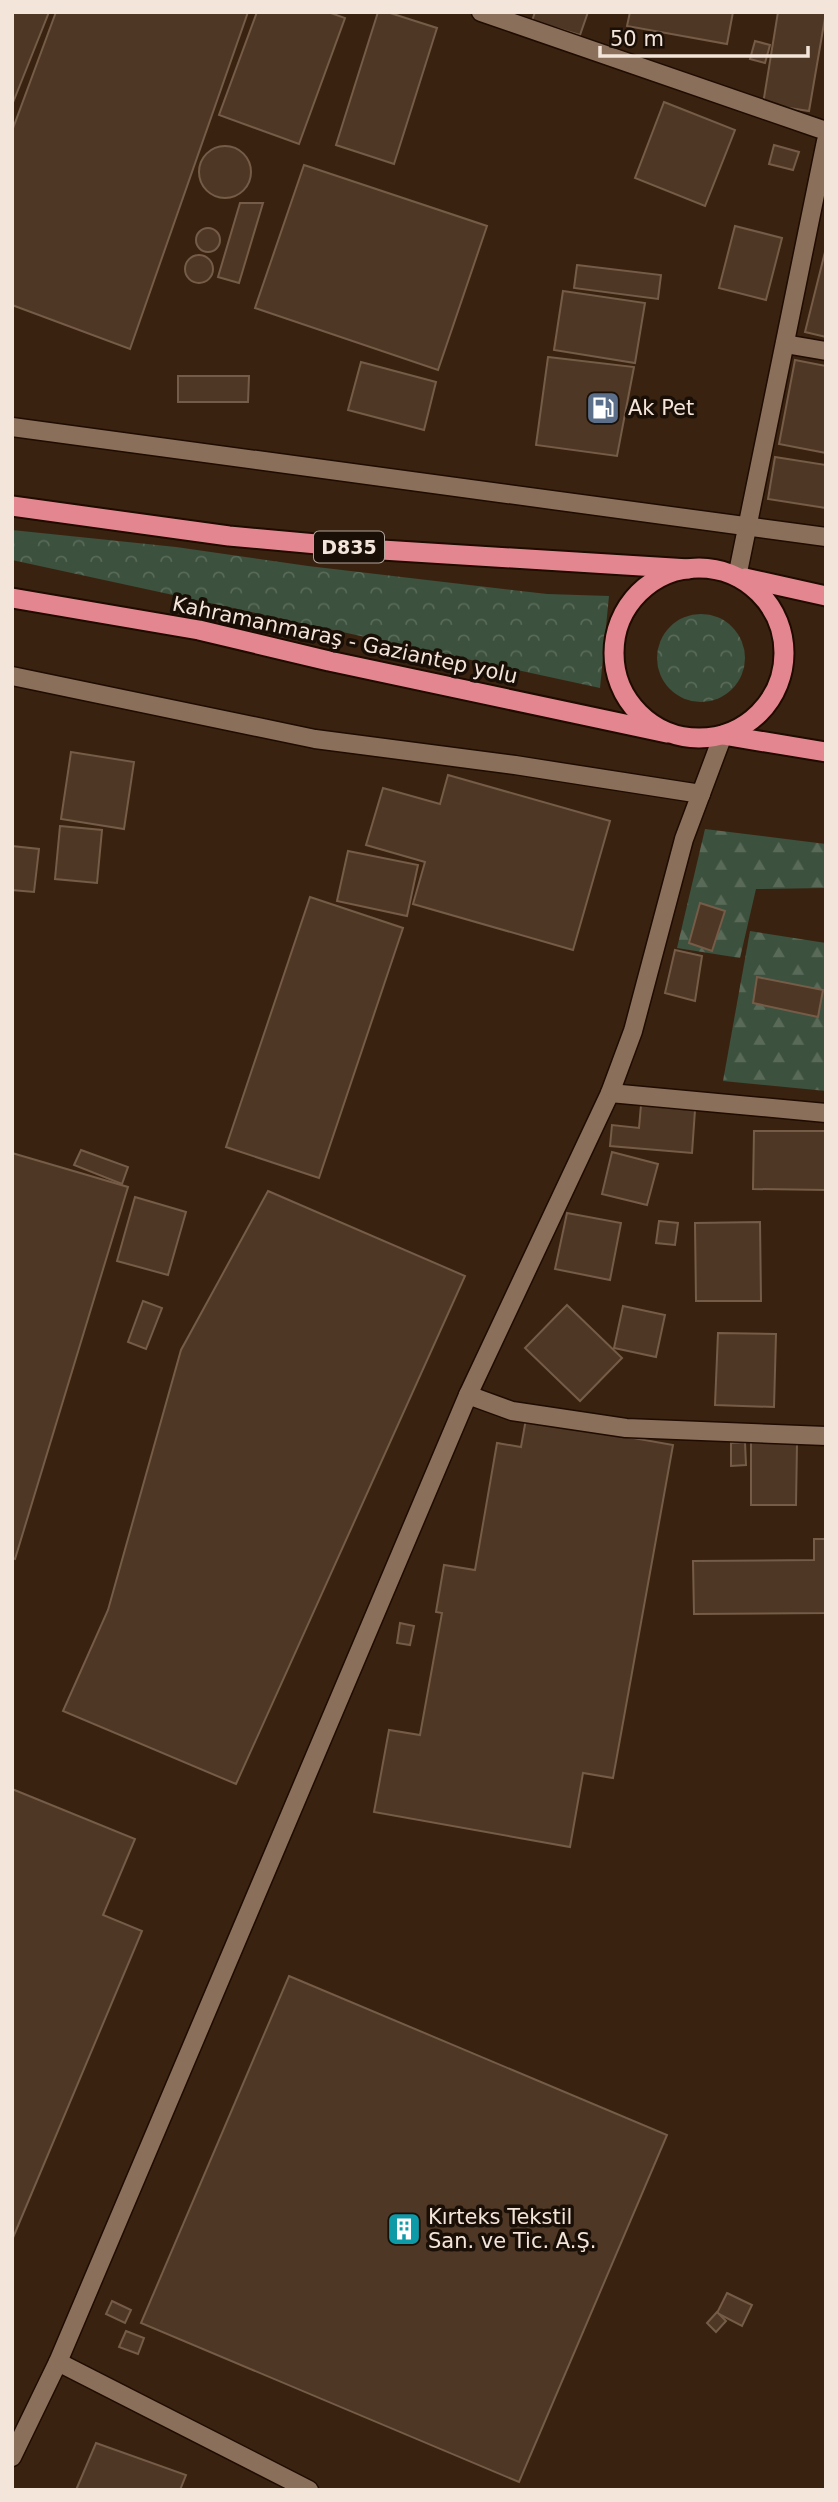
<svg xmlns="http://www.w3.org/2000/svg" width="838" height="2502" font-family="'DejaVu Sans',sans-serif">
	<defs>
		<pattern id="forest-firs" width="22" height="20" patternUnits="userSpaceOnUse" patternTransform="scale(1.75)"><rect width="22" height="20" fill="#3c513e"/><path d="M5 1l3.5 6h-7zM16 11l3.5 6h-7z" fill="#596a59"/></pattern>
		<pattern id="park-crowns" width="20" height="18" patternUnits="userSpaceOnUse" patternTransform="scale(1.75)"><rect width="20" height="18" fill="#3c513e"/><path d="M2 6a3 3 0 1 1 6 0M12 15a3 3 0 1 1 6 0" fill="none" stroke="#596a59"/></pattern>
	</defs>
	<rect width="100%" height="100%" fill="#392310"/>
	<!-- forest -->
	<g fill="url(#forest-firs)">
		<path d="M705,829L826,844V888L756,889L740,958L677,948Z"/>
		<path d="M750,931L826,943V1091L723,1081Z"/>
	</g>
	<!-- park -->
	<g fill="url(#park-crowns)">
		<path d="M12,530L176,547L308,566L547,594L609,596L600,688L12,560Z"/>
		<circle cx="701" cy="658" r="44"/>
	</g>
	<!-- building -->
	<g fill="#4e3724" stroke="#755c48" stroke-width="2">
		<path d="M12,12H49L12,105Z"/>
		<path d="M56,12H248L130,349L12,305V131Z"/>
		<path d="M257,12H328L345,18L299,144L219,115Z"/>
		<path d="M378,12H387L437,28L394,164L336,145Z"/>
		<path d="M535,12H588L580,35L532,21Z"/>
		<path d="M630,12H733L727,44L627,26Z"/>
		<path d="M778,12H826L809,111L763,104Z"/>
		<path d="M755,41L770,45L765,63L750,59Z"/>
		<path d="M664,102L735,130L705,206L635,178Z"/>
		<path d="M774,145L799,152L793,170L769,164Z"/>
		<circle cx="225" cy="172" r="26"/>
		<path d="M304,165L487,226L438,370L255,308Z"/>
		<path d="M240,203H263L239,283L218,277Z"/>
		<path d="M735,226L782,238L766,300L719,288Z"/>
		<circle cx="208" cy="240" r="12"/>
		<path d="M825,252H826V337L805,332Z"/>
		<circle cx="199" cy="269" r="14"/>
		<path d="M577,265L661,275L658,299L574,288Z"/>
		<path d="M563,291L645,303L635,363L554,350Z"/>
		<path d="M548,357L634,367L617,456L536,445Z"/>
		<path d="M795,360L826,366V453L779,444Z"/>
		<path d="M361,362L436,382L424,430L348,410Z"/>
		<path d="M178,376H249L248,402H178Z"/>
		<path d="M775,457L826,465V508L768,499Z"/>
		<path d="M71,752L134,762L124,829L61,819Z"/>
		<path d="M448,775L610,821L573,950L413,904L425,862L366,845L383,788L440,804Z"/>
		<path d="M60,826L102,830L97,883L55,879Z"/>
		<path d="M12,846L39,849L34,892L12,890Z"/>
		<path d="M348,851L418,865L407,916L337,901Z"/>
		<path d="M310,897L403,928L319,1178L226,1147Z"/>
		<path d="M700,903L725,911L712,951L689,943Z"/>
		<path d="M675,950L702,956L695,1001L665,993Z"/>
		<path d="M757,977L823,990L818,1017L753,1003Z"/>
		<path d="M641,1105L695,1110L692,1153L610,1146L612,1125L639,1128Z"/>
		<path d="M754,1131H826V1190L753,1189Z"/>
		<path d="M81,1150L128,1167L122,1184L74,1165Z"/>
		<path d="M612,1152L658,1164L647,1205L602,1194Z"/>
		<path d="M12,1153L128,1187L15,1559L12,1558Z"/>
		<path d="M268,1191L465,1276L236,1784L63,1711L108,1610L181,1350Z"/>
		<path d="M135,1197L186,1212L168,1275L117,1261Z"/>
		<path d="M567,1213L621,1223L610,1280L555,1269Z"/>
		<path d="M659,1221L678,1223L675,1245L656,1243Z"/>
		<path d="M760,1222L761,1301H696L695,1223Z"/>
		<path d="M143,1301L162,1308L146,1349L128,1342Z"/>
		<path d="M567,1305L622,1358L580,1401L525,1348Z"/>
		<path d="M623,1306L665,1315L656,1357L614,1348Z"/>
		<path d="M718,1333L776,1334L774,1407L715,1405Z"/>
		<path d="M526,1419L673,1445L613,1778L583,1773L570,1847L374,1812L389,1730L420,1735L442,1613L436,1612L444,1565L475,1570L497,1443L521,1447Z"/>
		<path d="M745,1442L746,1465L731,1466V1443Z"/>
		<path d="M751,1442L797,1443L796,1505H751Z"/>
		<path d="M814,1539H826V1613L694,1614L693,1561L814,1560Z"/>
		<path d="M400,1623L414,1626L410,1645L397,1643Z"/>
		<path d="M12,1789L135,1839L103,1915L142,1931L12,2240Z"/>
		<path d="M289,1976L667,2135L519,2482L141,2323Z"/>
		<path d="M727,2293L752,2305L742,2326L717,2313Z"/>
		<path d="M112,2301L131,2310L125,2323L106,2314Z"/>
		<path d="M717,2312L726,2321L716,2332L707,2323Z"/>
		<path d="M126,2331L144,2338L138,2354L119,2347Z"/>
		<path d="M96,2443L186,2475L180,2490H76Z"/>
	</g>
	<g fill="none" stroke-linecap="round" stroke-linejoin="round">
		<!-- minor casing -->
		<g stroke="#1f0b00" stroke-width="21">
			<g id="minor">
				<path d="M481,12L826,131"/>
				<path d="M785,344L826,351"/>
				<path d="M12,427L826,537"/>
				<path d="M12,676L315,739L515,765L701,794"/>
				<path d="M610,1093L826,1113"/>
				<path d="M468,1395L512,1411L626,1428L826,1436"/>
				<path d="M58,2362L309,2490"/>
				<path d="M12,2457L58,2362L468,1395L610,1093L633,1031L684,839L723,735"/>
			</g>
		</g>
		<!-- tertiary casing -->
		<g stroke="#1f0b00" stroke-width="21">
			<path id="tertiary" d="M737,577L826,141"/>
		</g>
		<!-- trunk casing -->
		<g stroke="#1f0b00" stroke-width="23">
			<g id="trunk">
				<path d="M12,506L229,536L382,550L689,569"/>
				<circle cx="699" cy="653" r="85"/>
				<path d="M745,578L826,596"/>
				<path d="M12,598L199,630L329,661L667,733"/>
				<path d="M723,735L826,752"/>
			</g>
		</g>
		<!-- minor -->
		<use href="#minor" stroke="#8a705b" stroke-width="18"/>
		<!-- tertiary -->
		<use href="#tertiary" stroke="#8a705b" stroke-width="18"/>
		<!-- trunk -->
		<use href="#trunk" stroke="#e48690" stroke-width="19"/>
	</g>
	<!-- icons -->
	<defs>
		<g id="fuel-square" transform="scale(1.75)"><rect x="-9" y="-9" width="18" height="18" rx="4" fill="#5c6f8a" stroke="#190f07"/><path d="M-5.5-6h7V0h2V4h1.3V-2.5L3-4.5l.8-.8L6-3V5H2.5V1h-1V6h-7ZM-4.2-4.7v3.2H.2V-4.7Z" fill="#fff"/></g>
		<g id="building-square" transform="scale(1.75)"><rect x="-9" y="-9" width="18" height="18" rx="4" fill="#0f9aa8" stroke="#190f07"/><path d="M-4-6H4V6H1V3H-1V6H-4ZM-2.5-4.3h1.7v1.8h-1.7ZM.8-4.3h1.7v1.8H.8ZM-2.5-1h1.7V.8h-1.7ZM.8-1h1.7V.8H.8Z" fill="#fff"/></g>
	</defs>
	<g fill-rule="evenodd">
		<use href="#fuel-square" x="603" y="408"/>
		<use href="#building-square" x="404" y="2229"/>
	</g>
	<g text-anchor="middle" stroke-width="7" stroke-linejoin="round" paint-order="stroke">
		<!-- shield labels -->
		<rect fill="#190f07" stroke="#b2a59b" stroke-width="2" x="314" y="531.5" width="70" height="31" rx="5"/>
		<g font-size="19" font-weight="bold" fill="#f4e5da">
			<text x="349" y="554">D835</text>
		</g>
		<!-- poi labels -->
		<g font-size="21" fill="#f4e5da" stroke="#190f07" text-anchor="start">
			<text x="628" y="415">Ak Pet</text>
			<text x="428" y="2224">Kırteks Tekstil<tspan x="428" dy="24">San. ve Tic. A.Ş.</tspan></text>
		</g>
		<!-- street labels -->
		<g font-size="21" fill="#f4e5da" stroke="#190f07">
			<text transform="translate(345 640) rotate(12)" y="7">Kahramanmaraş - Gaziantep yolu</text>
		</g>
	</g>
	<!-- border -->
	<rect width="838" height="2502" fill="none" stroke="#f4e5da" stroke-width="28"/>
	<!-- scale -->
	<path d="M600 46v10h208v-10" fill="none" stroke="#f4e5da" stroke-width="3.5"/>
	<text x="610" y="46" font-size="21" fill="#f4e5da" stroke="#190f07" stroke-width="5" paint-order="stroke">50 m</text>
</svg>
